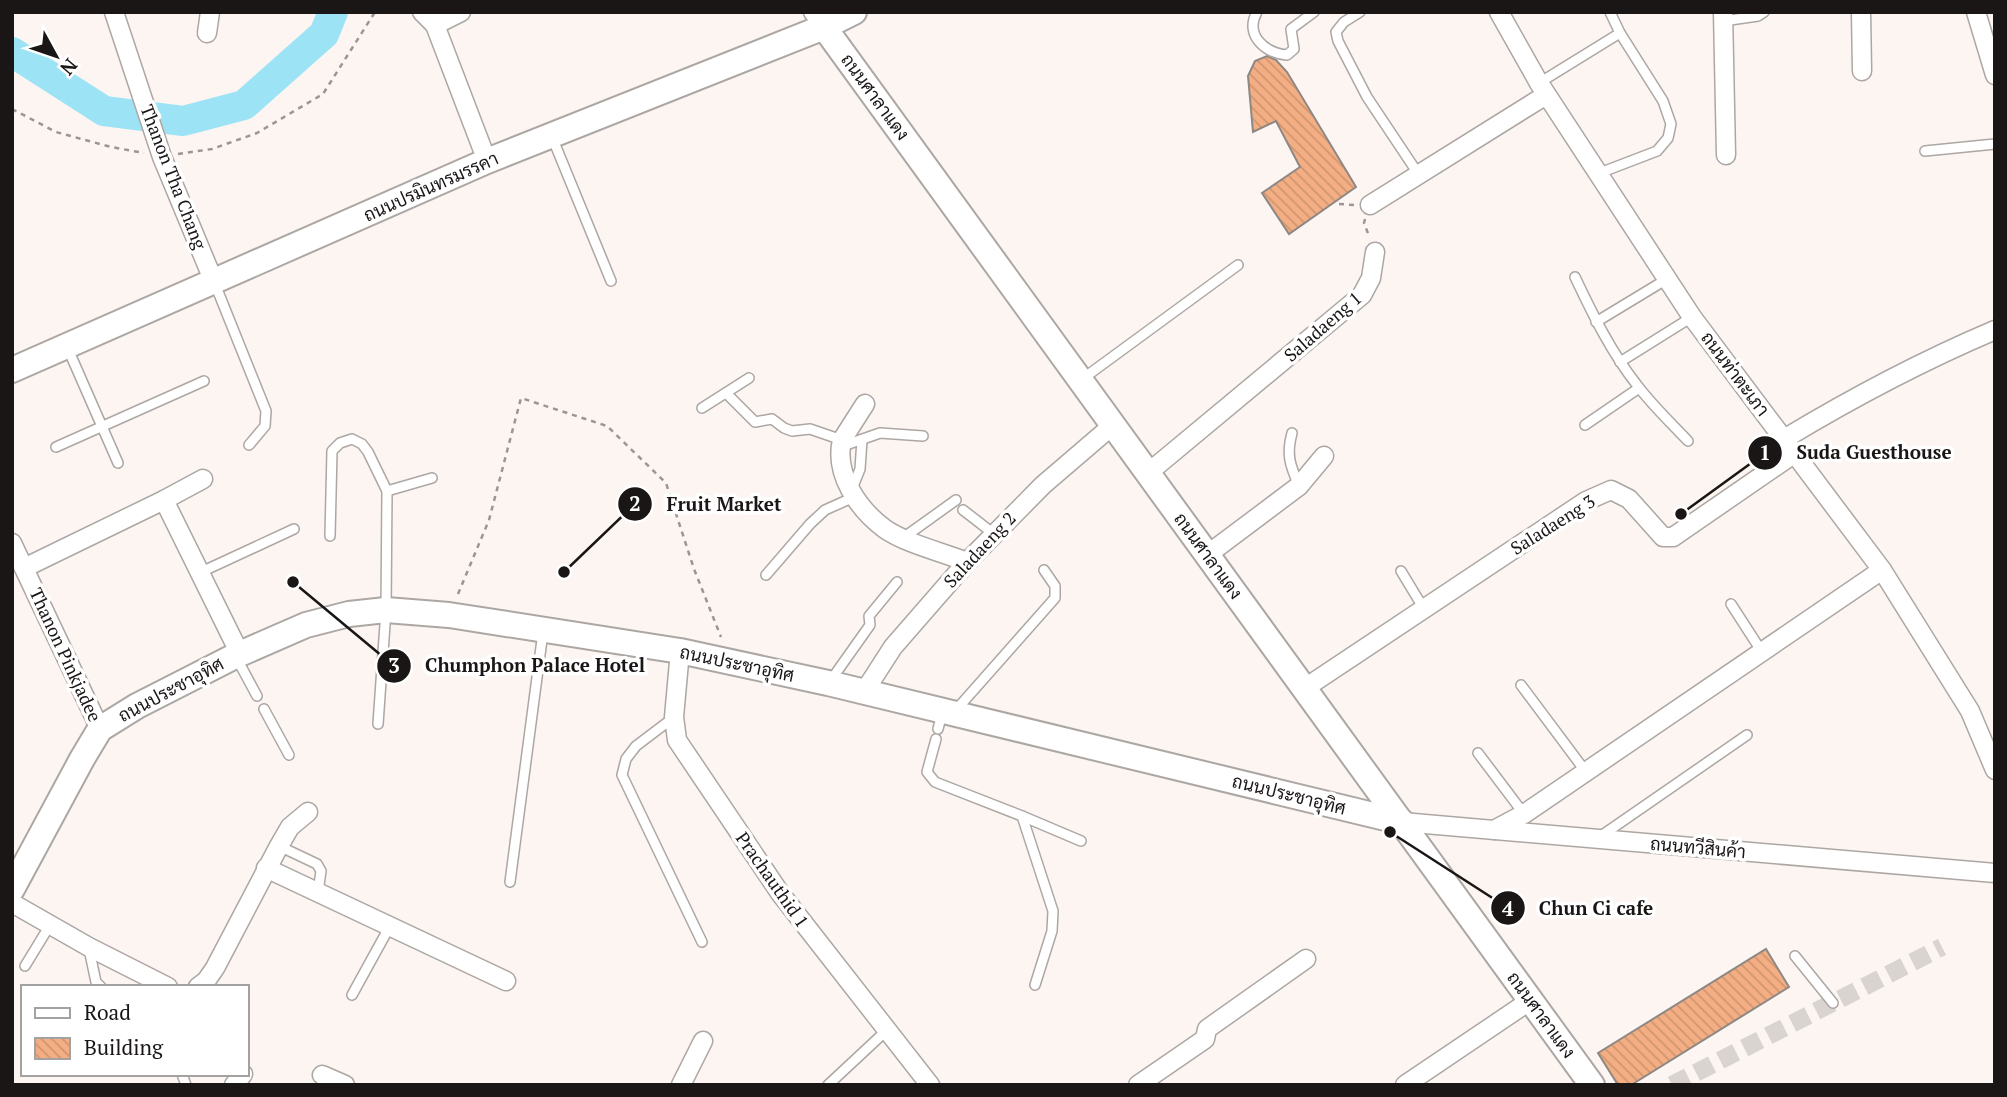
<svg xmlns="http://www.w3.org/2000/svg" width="2007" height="1097" font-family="'PT Serif',Sarabun,serif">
	<defs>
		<pattern id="building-back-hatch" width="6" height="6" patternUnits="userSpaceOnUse" patternTransform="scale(1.75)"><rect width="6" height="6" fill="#f4ae83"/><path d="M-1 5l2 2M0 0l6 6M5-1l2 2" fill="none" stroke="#d19570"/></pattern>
	</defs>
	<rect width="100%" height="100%" fill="#fcf5f1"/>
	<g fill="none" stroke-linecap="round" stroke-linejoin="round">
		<!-- river -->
		<path stroke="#9ce3f6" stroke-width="30" d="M12,52L104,111L183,121L244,105L324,34L333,12"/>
	</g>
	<!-- building -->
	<g fill="url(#building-back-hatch)" stroke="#8e8885" stroke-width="2">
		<path d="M1267,56L1276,60L1287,72L1356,187L1289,234L1262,193L1300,167L1276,121L1253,132L1248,76L1255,61Z"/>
		<path d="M1766,949L1789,987L1631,1085H1618L1598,1053Z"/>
	</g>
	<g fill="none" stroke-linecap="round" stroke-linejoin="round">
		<!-- street-tunnel -->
		<path stroke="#dad4d0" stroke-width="18" stroke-dasharray="18 9" stroke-linecap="butt" d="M1672,1085L1942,947"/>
		<!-- lane casing -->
		<g stroke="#ada7a3" stroke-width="12">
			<g id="lane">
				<path d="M1257,12C1244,35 1265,53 1287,55L1294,49L1291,29L1314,12"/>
				<path d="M1360,12L1344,22L1336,32L1338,41L1367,97L1419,175"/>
				<path d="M1723,21L1758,16L1764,12"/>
				<path d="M1539,83L1620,33"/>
				<path d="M552,137L611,281"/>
				<path d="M1925,151L1995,144"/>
				<path d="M1597,174L1657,151L1668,138L1671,124L1663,101L1620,33L1610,12"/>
				<path d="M1575,277C1593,315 1611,352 1637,385C1652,405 1671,423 1688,441"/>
				<path d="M215,284L266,411L265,426L249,445"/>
				<path d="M1596,322L1667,279"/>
				<path d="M68,349L118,463"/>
				<path d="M1620,362L1692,317"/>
				<path d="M1081,380L1238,265"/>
				<path d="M726,393L755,422L772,419L784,428L792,431L810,429L842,440"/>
				<path d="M702,408L749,378"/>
				<path d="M1585,425L1639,388"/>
				<path d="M1292,433C1286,455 1290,465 1299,486"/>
				<path d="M56,447L204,381"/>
				<path d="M840,447L880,433L923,436"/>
				<path d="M852,489L860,469L862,440"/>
				<path d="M387,491L432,478"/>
				<path d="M963,510L994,534"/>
				<path d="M330,536L332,451L340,443L352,439L362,444L368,452L387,491L386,610L378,724"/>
				<path d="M903,538L956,500"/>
				<path d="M1401,571L1424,609"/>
				<path d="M199,573L294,529"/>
				<path d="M766,575L810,524L825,510L854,497"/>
				<path d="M1731,604L1762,652"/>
				<path d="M236,657L257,696"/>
				<path d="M831,680L870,625L869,616L897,582"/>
				<path d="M1521,685L1586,772"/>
				<path d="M264,709L289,755"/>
				<path d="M956,710L1055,598V586L1044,570"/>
				<path d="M673,718L636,746L626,759L622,775L702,942"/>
				<path d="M938,729L942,713"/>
				<path d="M936,739L927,772L935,782L1022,816L1081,841"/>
				<path d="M1478,753L1524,814"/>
				<path d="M1022,816L1053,911L1052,931L1035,985"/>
				<path d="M1601,836L1747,735"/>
				<path d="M279,846L317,864L321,871L318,892"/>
				<path d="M510,882L543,632"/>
				<path d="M89,949L96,982L101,987"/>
				<path d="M1795,956L1833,1003"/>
				<path d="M25,966L50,925"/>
				<path d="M352,995L390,926"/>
				<path d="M182,1074L186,1085"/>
				<path d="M828,1085L887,1030"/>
			</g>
		</g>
		<!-- street casing -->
		<g stroke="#ada7a3" stroke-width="21">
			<g id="street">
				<path d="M114,12L162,157L214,282"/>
				<path d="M422,12L435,25L487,161"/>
				<path d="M813,12L824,27"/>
				<path d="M1499,12L1539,83L1692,317L1882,570L1970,711L1995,770"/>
				<path d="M1723,12L1726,155"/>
				<path d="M1861,12L1862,71"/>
				<path d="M1976,12L1995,75"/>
				<path d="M435,25L461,12"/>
				<path d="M207,33L210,12"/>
				<path d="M1370,205L1546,95"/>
				<path d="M865,404L842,440C834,474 858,509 885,529C907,544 942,552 967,562"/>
				<path d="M1784,439C1852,398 1922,361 1995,330"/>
				<path d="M1148,473L1362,295L1371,278L1375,252"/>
				<path d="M164,500L203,479"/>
				<path d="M12,543L100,729"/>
				<path d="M1207,555L1299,486L1324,456"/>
				<path d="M24,568L164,500L240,654"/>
				<path d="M680,651L674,717L677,740L780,893L930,1085"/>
				<path d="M1305,688L1586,501L1611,490L1629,499L1663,537H1673L1795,453"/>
				<path d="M864,692L893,647L967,562L1043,485L1113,425"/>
				<path d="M1402,822L1995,873"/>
				<path d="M1494,830L1524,814L1882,570"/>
				<path d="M266,868L506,981"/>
				<path d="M12,903L89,947L168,987"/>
				<path d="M198,987L206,981L215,968L279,846L290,827L308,812"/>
				<path d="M322,1075L345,1085"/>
				<path d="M234,1085L243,1074"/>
				<path d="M681,1085L703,1041"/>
				<path d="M1138,1085L1205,1039L1207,1029L1306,959"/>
				<path d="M1405,1085L1531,1000"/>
			</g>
		</g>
		<!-- secondary casing -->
		<g stroke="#ada7a3" stroke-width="28">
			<g id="secondary">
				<path d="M824,27L1592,1085"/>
				<path d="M12,370L487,161L824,27L854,12"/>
				<path d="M12,889L82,759L100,729L137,706L235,656L306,625L349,614L386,610L449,615L680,651L828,683L1402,822"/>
			</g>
		</g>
		<!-- path -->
		<g stroke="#9b9693" stroke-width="2.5" stroke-dasharray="5 5" stroke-linecap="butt">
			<path d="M12,109L56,132L111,147L144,153"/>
			<path d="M178,154L212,149L257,133L323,94L375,12"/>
			<path d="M1339,204L1354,205"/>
			<path d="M1365,219L1364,223L1369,236"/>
			<path d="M458,594L489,520L521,398L607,426L666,483L694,569L721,637"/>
		</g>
		<!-- lane -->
		<use href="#lane" stroke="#fff" stroke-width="9"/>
		<!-- street -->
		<use href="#street" stroke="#fff" stroke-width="18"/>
		<!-- secondary -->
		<use href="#secondary" stroke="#fff" stroke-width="24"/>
	</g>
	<g text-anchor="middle" stroke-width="7" stroke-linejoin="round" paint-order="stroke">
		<!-- street labels -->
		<g font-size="18" fill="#191615" stroke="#fff">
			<text transform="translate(875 97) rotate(54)" y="6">ถนนศาลาแดง</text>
			<text transform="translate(173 177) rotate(69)" y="6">Thanon Tha Chang</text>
			<text transform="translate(431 187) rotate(-24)" y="6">ถนนปรมินทรมรรคา</text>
			<text transform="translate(1323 327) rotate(-41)" y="6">Saladaeng 1</text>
			<text transform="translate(1735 374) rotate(53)" y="6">ถนนท่าตะเภา</text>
			<text transform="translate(1553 525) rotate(-32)" y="6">Saladaeng 3</text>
			<text transform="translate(980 550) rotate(-47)" y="6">Saladaeng 2</text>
			<text transform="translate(1208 556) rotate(54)" y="6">ถนนศาลาแดง</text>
			<text transform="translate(65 655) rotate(65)" y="6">Thanon Pinkjadee</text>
			<text transform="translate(737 664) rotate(12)" y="6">ถนนประชาอุทิศ</text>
			<text transform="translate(171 690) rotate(-28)" y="6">ถนนประชาอุทิศ</text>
			<text transform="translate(1289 795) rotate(14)" y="6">ถนนประชาอุทิศ</text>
			<text transform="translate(1698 848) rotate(5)" y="6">ถนนทวีสินค้า</text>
			<text transform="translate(772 880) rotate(55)" y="6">Prachauthid 1</text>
			<text transform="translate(1541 1015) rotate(54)" y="6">ถนนศาลาแดง</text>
		</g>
	</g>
	<!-- callouts -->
	<path fill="none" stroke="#191615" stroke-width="2.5" d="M1681 514L1765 453M564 572L635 504M293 582L394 666M1390 832L1508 908"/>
	<g fill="#191615" stroke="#fff" stroke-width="2.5">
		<circle cx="1681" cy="514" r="7"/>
		<circle cx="564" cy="572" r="7"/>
		<circle cx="293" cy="582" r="7"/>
		<circle cx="1390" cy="832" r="7"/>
		<circle cx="1765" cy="453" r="18"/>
		<circle cx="635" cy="504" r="18"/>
		<circle cx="394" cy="666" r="18"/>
		<circle cx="1508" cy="908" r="18"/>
	</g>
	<g font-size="21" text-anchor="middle" font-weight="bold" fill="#fff">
		<text x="1765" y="460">1</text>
		<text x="635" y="511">2</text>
		<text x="394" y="673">3</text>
		<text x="1508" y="916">4</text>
	</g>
	<g font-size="19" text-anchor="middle" font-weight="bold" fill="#191615" stroke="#fff" stroke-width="7" stroke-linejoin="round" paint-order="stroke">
		<text x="1874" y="459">Suda Guesthouse</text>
		<text x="724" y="511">Fruit Market</text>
		<text x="535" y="672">Chumphon Palace Hotel</text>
		<text x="1596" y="915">Chun Ci cafe</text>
	</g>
	<!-- border -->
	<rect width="2007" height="1097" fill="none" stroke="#191615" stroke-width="28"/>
	<!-- legend -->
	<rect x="21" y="985" width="228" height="91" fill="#ffffff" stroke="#a3a2a1" stroke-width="2"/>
	<rect x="35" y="1008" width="35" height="10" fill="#ffffff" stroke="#a3a2a1" stroke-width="2"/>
	<text x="84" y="1020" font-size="21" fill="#191615">Road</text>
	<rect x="35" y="1038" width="35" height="21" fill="url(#building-back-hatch)" stroke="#a3a2a1" stroke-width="2"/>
	<text x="84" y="1055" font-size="21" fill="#191615">Building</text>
	<!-- north arrow -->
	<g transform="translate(56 56) rotate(130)" stroke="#ffffff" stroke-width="5" paint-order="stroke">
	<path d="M0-5L12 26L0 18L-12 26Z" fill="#191615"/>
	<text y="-10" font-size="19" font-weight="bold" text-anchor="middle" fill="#191615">N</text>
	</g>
</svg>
